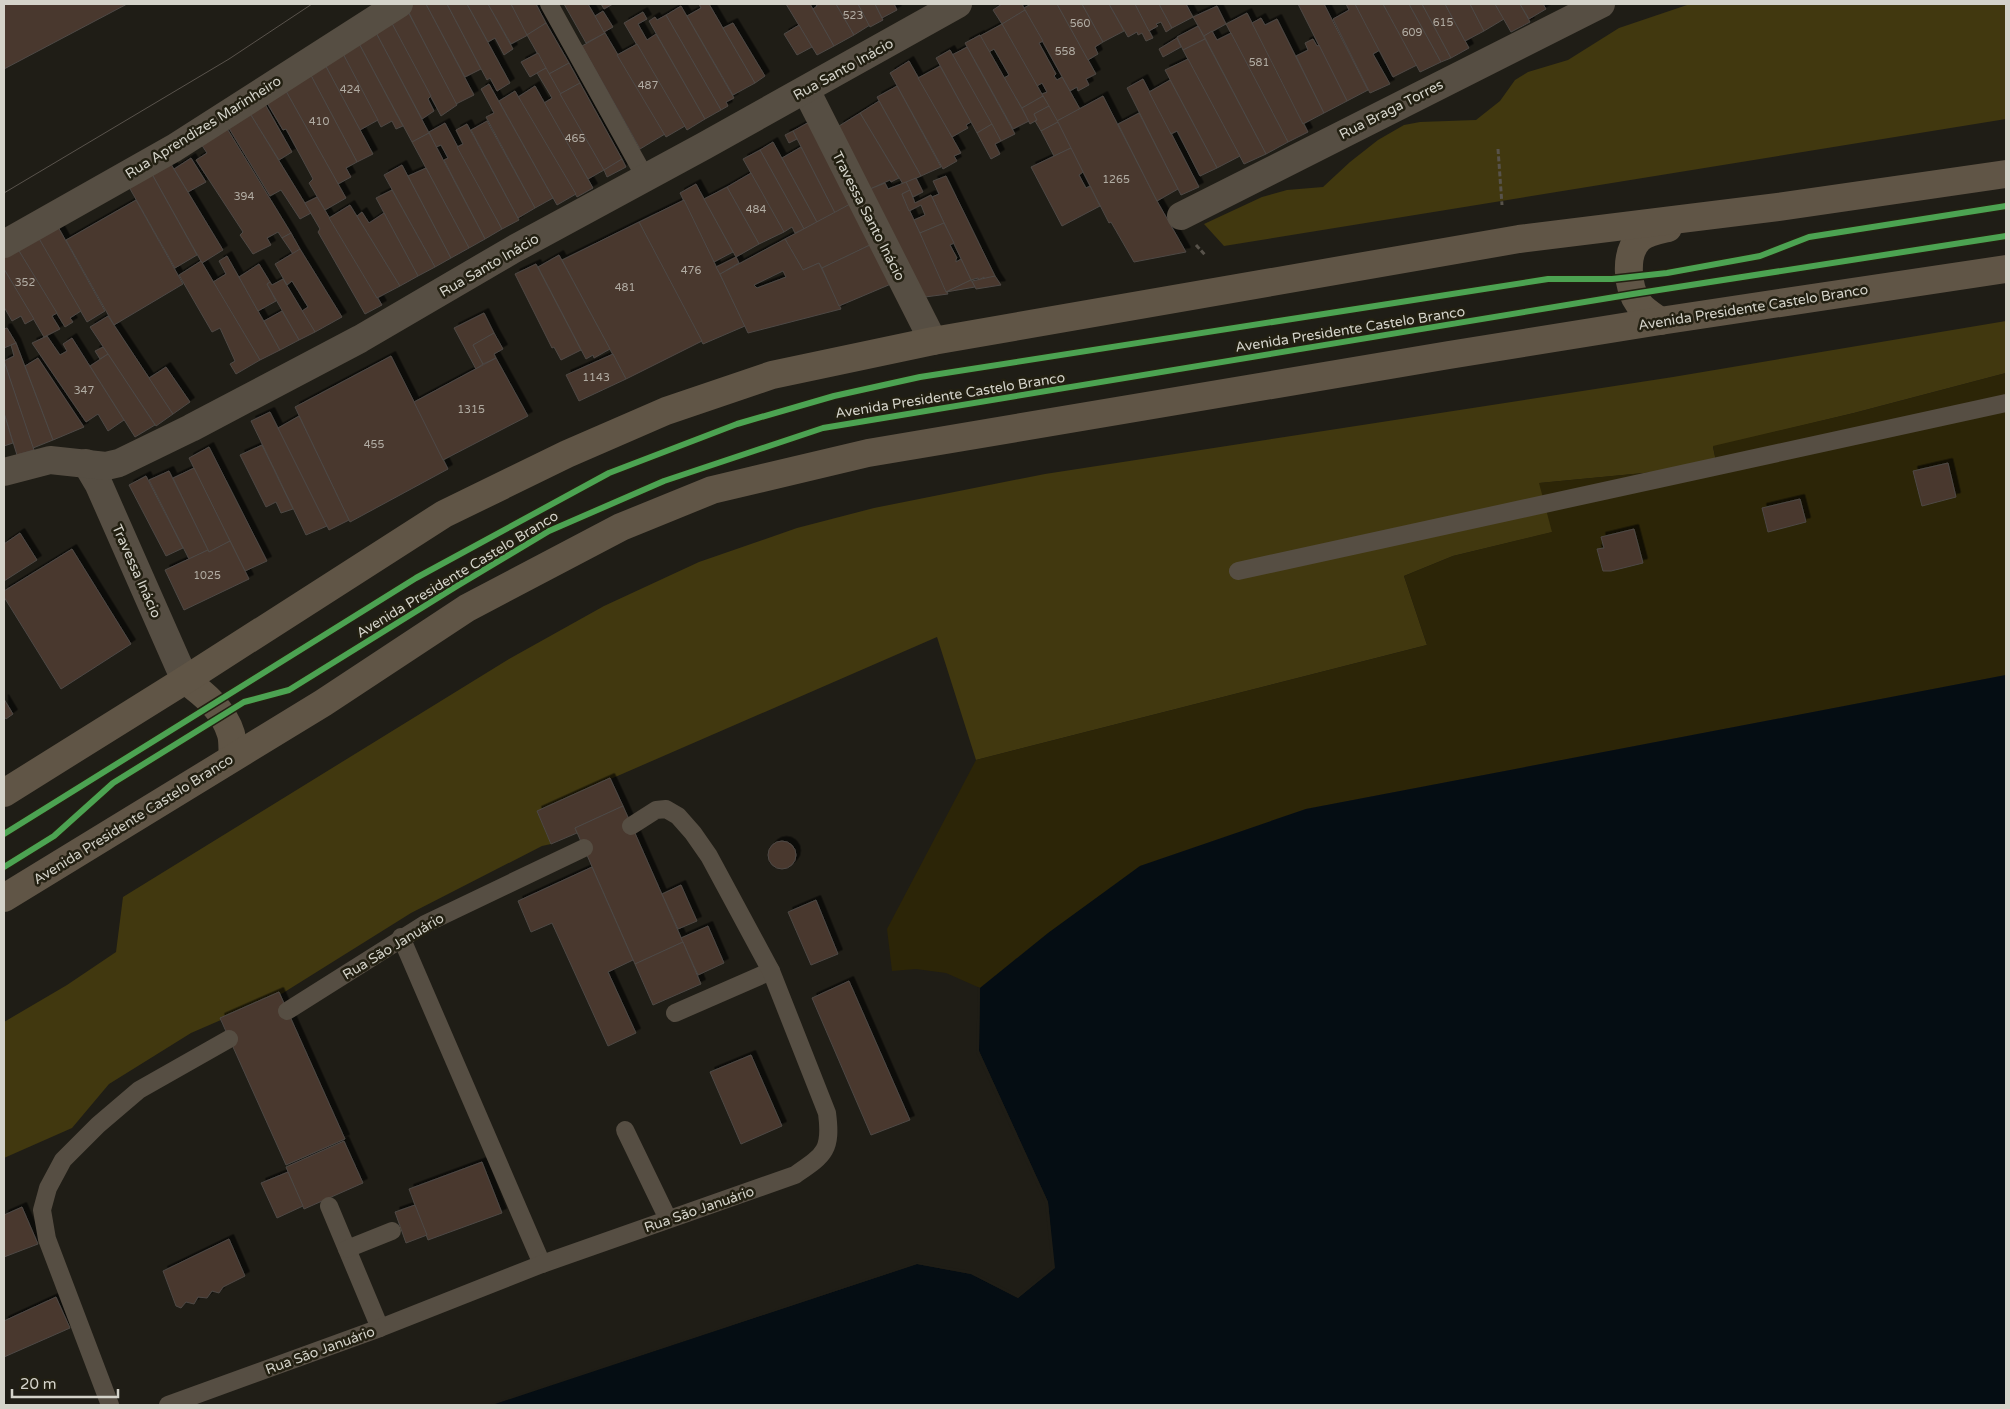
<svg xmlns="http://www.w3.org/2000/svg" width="2010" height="1409" font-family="'Varela Round',sans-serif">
	<defs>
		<filter id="shadow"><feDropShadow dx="4.5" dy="-4.5" stdDeviation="0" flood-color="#0009"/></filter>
	</defs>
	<rect width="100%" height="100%" fill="#1f1d16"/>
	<!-- green -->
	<g fill="#41380f">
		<path d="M1690,4H2006V119L1224,246L1204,224L1262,197L1287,190L1323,187L1350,162L1378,140L1404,125L1420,122L1476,120L1500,101L1515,80L1528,72L1568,60L1619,28Z"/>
		<path d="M2006,321V373L1854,413L1713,447L1717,466L1540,483L1553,532L1453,556L1404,576L1427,645L976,760L937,637L537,811L551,844L542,846L411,913L283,993L191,1033L109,1084L72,1128L4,1158V1022L67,985L116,952L123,897L509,659L604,606L699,562L797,528L874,508L1045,474L1673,377Z"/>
	</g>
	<!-- sand -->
	<path fill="#2c2507" d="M2006,373V675L1306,809L1140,866L1027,950L980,988L946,973L916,969L892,971L887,929L976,760L1427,645L1404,576L1453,556L1552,532L1539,483L1717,466L1713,446L1854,413Z"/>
	<!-- water -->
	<path fill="#050d13" d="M2006,675V1405H492L917,1264L971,1274L1018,1298L1054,1268L1048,1202L979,1051L980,988L1048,933L1140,866L1306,809Z"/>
	<!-- pier -->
	<path fill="#1f1d16" d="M978,987L980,988L979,1051L1048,1202L1055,1268L1018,1298L971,1274L917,1264L490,1405L492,1403L917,1262L971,1271L1018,1295L1052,1267L1045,1203L976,1052Z"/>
	<!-- building -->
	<g fill="#48372f" stroke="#4e4945" fill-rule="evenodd" filter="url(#shadow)">
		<path d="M4,4H127L4,69Z"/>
		<path d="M410,4H426L474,95L456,104L406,7Z"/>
		<path d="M426,4H447L481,69L465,77Z"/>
		<path d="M447,4H467L510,83L497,91L490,78L487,80Z"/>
		<path d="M467,4H488L513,49L504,55L495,38L488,42Z"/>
		<path d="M488,4H511L528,35L511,44Z"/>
		<path d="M511,4H536L546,23L527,35Z"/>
		<path d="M564,4H588L605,33L586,43Z"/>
		<path d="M601,4H613L604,9Z"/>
		<path d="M699,4H709L755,83L733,95L687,16L701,8Z"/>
		<path d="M786,4H810L834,46L817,55Z"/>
		<path d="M816,4H836L854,35L834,46L813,9L817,6Z"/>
		<path d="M836,4H858L870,25L854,35Z"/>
		<path d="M858,4H875L883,20L870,27Z"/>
		<path d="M875,4H894L897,10L882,18Z"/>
		<path d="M1002,4H1022L1025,10L1002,24L993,10Z"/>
		<path d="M1031,4H1057L1096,74L1086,79L1089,85L1078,91L1077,87L1070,91L1024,8Z"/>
		<path d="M1057,4H1082L1103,42L1095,47L1098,54L1088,60Z"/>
		<path d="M1082,4H1109L1124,31L1103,42Z"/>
		<path d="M1109,4H1135L1153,38L1146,41L1142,33L1138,35L1137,32L1128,37Z"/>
		<path d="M1135,4H1159L1172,28L1166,32L1161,22L1156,24L1158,26L1149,31Z"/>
		<path d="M1159,4H1186L1193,17L1172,28Z"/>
		<path d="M1298,4H1324L1368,90L1347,101Z"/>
		<path d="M1346,4H1355L1380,50L1373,54L1390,84L1370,93L1333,19L1349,10Z"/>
		<path d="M1355,4H1383L1417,65L1393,77Z"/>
		<path d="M1383,4H1409L1441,62L1420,72Z"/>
		<path d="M1409,4H1422L1451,58L1441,62Z"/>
		<path d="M1422,4H1445L1469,48L1451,58Z"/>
		<path d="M1445,4H1470L1484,31L1465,41Z"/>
		<path d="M1470,4H1495L1504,19L1484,31Z"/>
		<path d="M1495,4H1520L1530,22L1511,32Z"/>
		<path d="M1520,4H1543L1546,9L1529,19Z"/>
		<path d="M681,6L734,98L726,102L728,106L721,110L666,15Z"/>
		<path d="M1217,6L1226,24L1204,36L1193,17Z"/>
		<path d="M406,8L457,105L441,116L389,18Z"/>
		<path d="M1025,10L1043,41L1039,43L1056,74L1054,76L1057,80L1062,77L1080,109L1057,121L1042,94L1047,92L1042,83L1037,86L1002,24Z"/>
		<path d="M603,11L613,27L604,32L595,16Z"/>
		<path d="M643,12L647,19L638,24L647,40L656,34L705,119L687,130L624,23Z"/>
		<path d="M1247,13L1308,132L1288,142L1226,24Z"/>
		<path d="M666,15L721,110L705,119L649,21L655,17L657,20Z"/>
		<path d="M388,16L431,96L428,99L434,111L422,119L373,27Z"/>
		<path d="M1261,18L1265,25L1277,19L1324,113L1303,124L1252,23Z"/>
		<path d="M546,23L569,63L549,74L527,35Z"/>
		<path d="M733,23L765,76L755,83L723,28Z"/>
		<path d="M1002,24L1043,96L1022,108L1004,78L1009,75L994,49L989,52L980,36Z"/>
		<path d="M799,25L812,47L797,55L784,34Z"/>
		<path d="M1198,26L1205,39L1183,50L1177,37Z"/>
		<path d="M373,27L429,133L412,142L356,38Z"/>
		<path d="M1212,31L1217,40L1231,33L1288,142L1266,154L1204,36Z"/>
		<path d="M605,33L665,134L640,149L582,46Z"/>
		<path d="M980,35L1029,121L1013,129L965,43Z"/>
		<path d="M356,38L397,115L403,126L396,129L392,121L381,127L340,48Z"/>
		<path d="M1177,38L1181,47L1163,57L1159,49Z"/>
		<path d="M1205,39L1266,154L1244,164L1183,50Z"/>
		<path d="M1313,39L1317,46L1319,45L1347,101L1324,113L1296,56L1308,50L1305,43Z"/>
		<path d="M637,44L685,126L666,137L617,55Z"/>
		<path d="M967,47L1015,134L1001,141L952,55Z"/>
		<path d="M340,48L378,120L360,130L322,59Z"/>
		<path d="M950,50L992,124L977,133L936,58Z"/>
		<path d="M538,53L546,68L530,77L521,62Z"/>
		<path d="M322,59L373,154L357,162L307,68Z"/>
		<path d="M1188,59L1240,156L1217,168L1165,70Z"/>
		<path d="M909,61L961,153L954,156L957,161L943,169L890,73Z"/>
		<path d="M569,63L580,83L560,94L549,74Z"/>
		<path d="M940,66L971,122L966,125L968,128L952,137L918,78Z"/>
		<path d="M307,68L357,162L346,168L351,177L338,184L282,84Z"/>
		<path d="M546,68L604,170L588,179L544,103L552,98L537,73Z"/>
		<path d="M1143,79L1199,187L1181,195L1127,88Z"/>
		<path d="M1170,80L1217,168L1200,176L1177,131L1171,134L1149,92Z"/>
		<path d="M580,83L622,159L604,170L560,94Z"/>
		<path d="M282,84L346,198L325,210L309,183L313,179L286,129L283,130L263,96Z"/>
		<path d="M489,84L553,198L535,208L486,117L494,113L481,89Z"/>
		<path d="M535,86L593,188L577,197L518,97Z"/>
		<path d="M897,86L941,167L921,176L877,97Z"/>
		<path d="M515,91L576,194L557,205L499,101Z"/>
		<path d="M1043,96L1049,106L1034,114L1037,120L1030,124L1022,108Z"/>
		<path d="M1103,96L1157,201L1186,252L1134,262L1111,222L1109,223L1057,121Z"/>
		<path d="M261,97L292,152L279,160L246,107Z"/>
		<path d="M879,101L921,176L903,184L860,113Z"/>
		<path d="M1049,106L1058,122L1041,131L1035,121L1037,120L1034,114Z"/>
		<path d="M246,107L311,213L300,219L281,190L270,196L224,120Z"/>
		<path d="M860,113L899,178L891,182L890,180L870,189L839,126Z"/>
		<path d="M1139,113L1178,189L1157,201L1118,124Z"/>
		<path d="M487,121L535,208L518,218L471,130Z"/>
		<path d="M811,121L852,203L835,213L793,131Z"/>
		<path d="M223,122L291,233L282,238L278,232L267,238L271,245L253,254L240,235L243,232L196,160L207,153L197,138Z"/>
		<path d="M1058,122L1071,148L1054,156L1041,131Z"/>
		<path d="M445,123L502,229L485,239L444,160L448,158L441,145L436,147L429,132Z"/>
		<path d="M467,124L519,220L502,229L457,147L463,144L456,130Z"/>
		<path d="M992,124L1001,141L995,144L1000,154L991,159L977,133Z"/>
		<path d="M793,131L797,139L789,143L785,135Z"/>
		<path d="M429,133L485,239L469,248L412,142Z"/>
		<path d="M773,142L817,222L804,229L760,150Z"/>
		<path d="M801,147L835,213L817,222L782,158Z"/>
		<path d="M1071,148L1083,172L1079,175L1086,188L1090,186L1100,206L1062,226L1031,167Z"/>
		<path d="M760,150L804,229L795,233L792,227L784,232L743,159Z"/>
		<path d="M166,156L223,250L202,263L148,167Z"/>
		<path d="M191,158L206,182L188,192L174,169Z"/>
		<path d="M622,159L626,167L607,177L604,170Z"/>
		<path d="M402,165L451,258L435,267L384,175Z"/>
		<path d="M148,167L197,255L175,268L125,180Z"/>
		<path d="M426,168L469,248L451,258L408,176Z"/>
		<path d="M751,173L784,232L759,244L727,187Z"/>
		<path d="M946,176L995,276L984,280V277L979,280L978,278L971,280L932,197L939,194L933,181Z"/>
		<path d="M916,178L923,192L913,197L906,182Z"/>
		<path d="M906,182L910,190L902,194L948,294L925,297L870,189L885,183L888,189Z"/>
		<path d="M696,184L733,252L714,262L680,193Z"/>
		<path d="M727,187L759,244L736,257L704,199Z"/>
		<path d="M392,190L435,267L418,276L376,198Z"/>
		<path d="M910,190L915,203L931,195L944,223L920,233L914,220L925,215L921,205L909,211L902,194Z"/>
		<path d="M317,197L382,305L365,314L318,232L320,229L306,205L305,203Z"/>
		<path d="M136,200L183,284L114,325L66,240Z"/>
		<path d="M684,200L745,326L703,344L639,222Z"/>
		<path d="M852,203L872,244L822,268L819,263L803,270L785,239Z"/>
		<path d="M350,205L400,286L377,298L329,218Z"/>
		<path d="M362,212L369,223L384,213L418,276L400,286L357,216Z"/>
		<path d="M52,216L105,311L87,322L32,228Z"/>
		<path d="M639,222L702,341L626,379L562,260Z"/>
		<path d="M944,223L954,243L950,245L957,258L956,259V262L961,259L971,280L946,292L920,233Z"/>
		<path d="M291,233L300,249L293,254L282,238Z"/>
		<path d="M37,235L81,311L70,318L73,322L65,327L16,246Z"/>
		<path d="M785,239L803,270L819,263L841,309L748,333L720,274ZM783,271L786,277L757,288L754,285Z"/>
		<path d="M872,244L891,284L839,306L822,268Z"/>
		<path d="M16,246L57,313L52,316L60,329L44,337L4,269V253Z"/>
		<path d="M300,249L342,317L315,332L302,311L308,307L292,281L287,285L275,264Z"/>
		<path d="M559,255L610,349L594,358L593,355L586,359L538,267Z"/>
		<path d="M227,256L280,350L260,360L213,282L226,274L219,261Z"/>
		<path d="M736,257L739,263L720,274L716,267Z"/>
		<path d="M201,261L260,360L236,374L230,364L235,361L220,328L212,332L179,275Z"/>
		<path d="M259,264L270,282L267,284L276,301L258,311L239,277Z"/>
		<path d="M536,264L581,350L561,360L554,347L552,348L515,274Z"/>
		<path d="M4,269L34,319L25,324L21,316L12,321L4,307Z"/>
		<path d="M995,276L1001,285L976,289L972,281Z"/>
		<path d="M283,279L315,332L299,340L267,284L270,282L272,285Z"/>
		<path d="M971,280L975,287L946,292Z"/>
		<path d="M282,311L299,340L280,350L264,321Z"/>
		<path d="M484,313L494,333L473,345L483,364L476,369L454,328Z"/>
		<path d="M108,316L173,414L156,426L90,327Z"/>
		<path d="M7,328L16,343L4,348V329Z"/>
		<path d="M494,333L503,349L494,354L496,358L483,364L473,345Z"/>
		<path d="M47,336L60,355L67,351L63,344L72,338L124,420L108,431L98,414L86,422L32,343Z"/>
		<path d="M16,343L53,440L33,448L4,361L14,356L11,345Z"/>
		<path d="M103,347L108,354L100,359L95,351Z"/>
		<path d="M108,354L155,425L135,437L90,366Z"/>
		<path d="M613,354L626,379L579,401L566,375Z"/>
		<path d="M391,356L448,469L350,522L295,407Z"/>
		<path d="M38,358L84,427L53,440L25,366Z"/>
		<path d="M496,358L528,416L443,460L414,402Z"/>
		<path d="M4,361L34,450L17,455L4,413Z"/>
		<path d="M166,367L190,402L173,414L149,378Z"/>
		<path d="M270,412L327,526L306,535L251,421Z"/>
		<path d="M4,413L13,443L4,446Z"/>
		<path d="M299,416L349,520L329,530L278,428Z"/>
		<path d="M262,445L293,509L281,513L276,502L266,507L240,455Z"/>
		<path d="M209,447L267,561L245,571L189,458Z"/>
		<path d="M1948,463L1956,497L1922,506L1913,471Z"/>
		<path d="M194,468L230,541L209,552L173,478Z"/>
		<path d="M169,471L208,550L189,559L149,480Z"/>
		<path d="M146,476L183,548L166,556L129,485Z"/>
		<path d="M1800,499L1806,522L1768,532L1762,508Z"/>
		<path d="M1634,529L1643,563L1611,571H1603L1597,549L1604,548L1601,537Z"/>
		<path d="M20,533L37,560L4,581V544Z"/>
		<path d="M230,541L249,579L184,610L165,570L208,550L209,552Z"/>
		<path d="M72,549L131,644L61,689L4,597V591Z"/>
		<path d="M4,699L13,714L6,719L4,716Z"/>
		<path d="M610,778L623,806L575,828L577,833L551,844L537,811Z"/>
		<path d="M623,806L683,942L635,964L575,828Z"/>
		<circle cx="782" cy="855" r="14"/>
		<path d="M592,867L633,960L608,972L636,1033L608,1046L552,923L531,932L518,901Z"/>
		<path d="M681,885L697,921L678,929L662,894Z"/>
		<path d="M816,900L838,954L811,965L788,912Z"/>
		<path d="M708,926L724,963L698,975L681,938Z"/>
		<path d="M683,942L701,984L653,1005L635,964Z"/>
		<path d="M849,981L910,1120L871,1135L812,998Z"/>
		<path d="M279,992L345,1139L286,1165L220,1018Z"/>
		<path d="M751,1055L782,1126L741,1144L710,1072Z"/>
		<path d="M344,1141L363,1183L304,1209L286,1167Z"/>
		<path d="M482,1162L502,1213L428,1240L409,1189Z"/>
		<path d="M288,1172L303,1206L277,1218L261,1183Z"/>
		<path d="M415,1205L427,1235L406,1243L395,1212Z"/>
		<path d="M22,1207L38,1244L4,1257V1215Z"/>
		<path d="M229,1239L245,1276L223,1287L219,1293L212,1291L207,1298L198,1297L194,1304L186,1302L181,1308L176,1306L163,1271Z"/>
		<path d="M56,1297L70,1328L4,1357V1321Z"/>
	</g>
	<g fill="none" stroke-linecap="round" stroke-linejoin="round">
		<!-- path -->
		<g stroke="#57524a" stroke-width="3" stroke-dasharray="5 2.5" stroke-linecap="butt">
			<path d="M1498,149L1502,205"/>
			<path d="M1196,245L1206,256"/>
		</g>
		<!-- lane -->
		<g stroke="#564e43" stroke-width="18">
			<path d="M549,4L645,177"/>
			<path d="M1238,571L2006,403"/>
			<path d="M401,937L542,1264"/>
			<path d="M287,1011L425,924L584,848"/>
			<path d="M675,1013L771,971"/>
			<path d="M625,1130L668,1219"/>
			<path d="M329,1206L380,1328"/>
			<path d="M347,1249L392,1231"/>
			<path d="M110,1405L47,1239L42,1210L48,1188L63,1160L98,1125L139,1090L229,1039"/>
			<path d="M168,1405L380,1328L542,1264L795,1175C824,1155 832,1151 827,1113L771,971L709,856L693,833L678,816L666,809L656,810L631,826"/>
		</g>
		<!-- street -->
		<g stroke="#564e43" stroke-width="28">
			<path d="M806,90L933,341"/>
			<path d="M1181,216L1601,4"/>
			<path d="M4,244L174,148L399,4"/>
			<path d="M86,463L99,485L185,680"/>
			<path d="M4,472L50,460L106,466L119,463L191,428L360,339L514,249L704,146L958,4"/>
		</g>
		<!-- primary -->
		<g stroke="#605546" stroke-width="28">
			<path d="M1660,321C1653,316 1644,311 1639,304C1627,288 1624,254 1639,239C1647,232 1659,230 1668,228"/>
			<path d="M185,680C204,694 224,710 231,734C233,741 232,750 233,757"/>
			<path d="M4,793L185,680L444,514L567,454L666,411L772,375L933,341L1519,239L1778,207L2006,174"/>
			<path d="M4,898L323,703L467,608L621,527L712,490L868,453L1449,355L1660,321L2006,269"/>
		</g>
		<!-- tram -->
		<path stroke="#59534c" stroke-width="1" d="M4,193L229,59L312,4"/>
		<!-- cycleway casing -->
		<g stroke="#232012" stroke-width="9">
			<g id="cycleway">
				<path d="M4,834L416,578L609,473L737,424L834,396L920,377L1548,279H1612L1667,273L1760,256L1809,237L2006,206"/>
				<path d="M4,867L54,836L113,783L244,702L289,690L457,586L549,531L664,481L823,428L1633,294L2006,236"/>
			</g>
		</g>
		<!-- cycleway -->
		<use href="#cycleway" stroke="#4ca352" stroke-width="6"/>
	</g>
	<g text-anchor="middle" stroke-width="5" stroke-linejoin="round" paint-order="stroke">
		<!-- number labels -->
		<g font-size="11" fill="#b1aca3">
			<text x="853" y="19">523</text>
			<text x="1443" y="26">615</text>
			<text x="1080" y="27">560</text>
			<text x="1412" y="36">609</text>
			<text x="1065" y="55">558</text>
			<text x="1259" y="66">581</text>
			<text x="648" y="89">487</text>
			<text x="350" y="93">424</text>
			<text x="319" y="125">410</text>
			<text x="575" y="142">465</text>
			<text x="1116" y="183">1265</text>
			<text x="244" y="200">394</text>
			<text x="756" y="213">484</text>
			<text x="691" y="274">476</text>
			<text x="25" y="286">352</text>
			<text x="625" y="291">481</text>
			<text x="596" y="381">1143</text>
			<text x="84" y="394">347</text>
			<text x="471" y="413">1315</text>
			<text x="374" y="448">455</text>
			<text x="207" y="579">1025</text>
		</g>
		<!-- street labels -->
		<g font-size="14" fill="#d4d3ca" stroke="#232012">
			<text transform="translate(843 69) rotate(-29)" y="5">Rua Santo Inácio</text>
			<text transform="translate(1391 109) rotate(-27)" y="5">Rua Braga Torres</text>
			<text transform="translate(203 127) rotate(-32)" y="5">Rua Aprendizes Marinheiro</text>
			<text transform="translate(869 216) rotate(63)" y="5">Travessa Santo Inácio</text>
			<text transform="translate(489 265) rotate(-30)" y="5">Rua Santo Inácio</text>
			<text transform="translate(1753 307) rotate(-9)" y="5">Avenida Presidente Castelo Branco</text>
			<text transform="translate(1350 329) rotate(-9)" y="5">Avenida Presidente Castelo Branco</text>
			<text transform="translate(950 395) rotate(-9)" y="5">Avenida Presidente Castelo Branco</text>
			<text transform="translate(137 571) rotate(66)" y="5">Travessa Inácio</text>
			<text transform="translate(457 574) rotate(-31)" y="5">Avenida Presidente Castelo Branco</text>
			<text transform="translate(133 819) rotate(-32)" y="5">Avenida Presidente Castelo Branco</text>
			<text transform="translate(393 946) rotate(-31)" y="5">Rua São Januário</text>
			<text transform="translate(699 1209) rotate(-19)" y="5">Rua São Januário</text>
			<text transform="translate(320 1350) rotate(-20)" y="5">Rua São Januário</text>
		</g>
	</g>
	<!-- border -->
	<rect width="2010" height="1409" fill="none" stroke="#d4d3ca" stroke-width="10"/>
	<!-- scale -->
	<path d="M12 1389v8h106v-8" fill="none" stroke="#d4d3ca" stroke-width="2.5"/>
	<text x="20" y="1389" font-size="15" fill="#d4d3ca" stroke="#232012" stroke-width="4" paint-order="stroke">20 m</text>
</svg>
